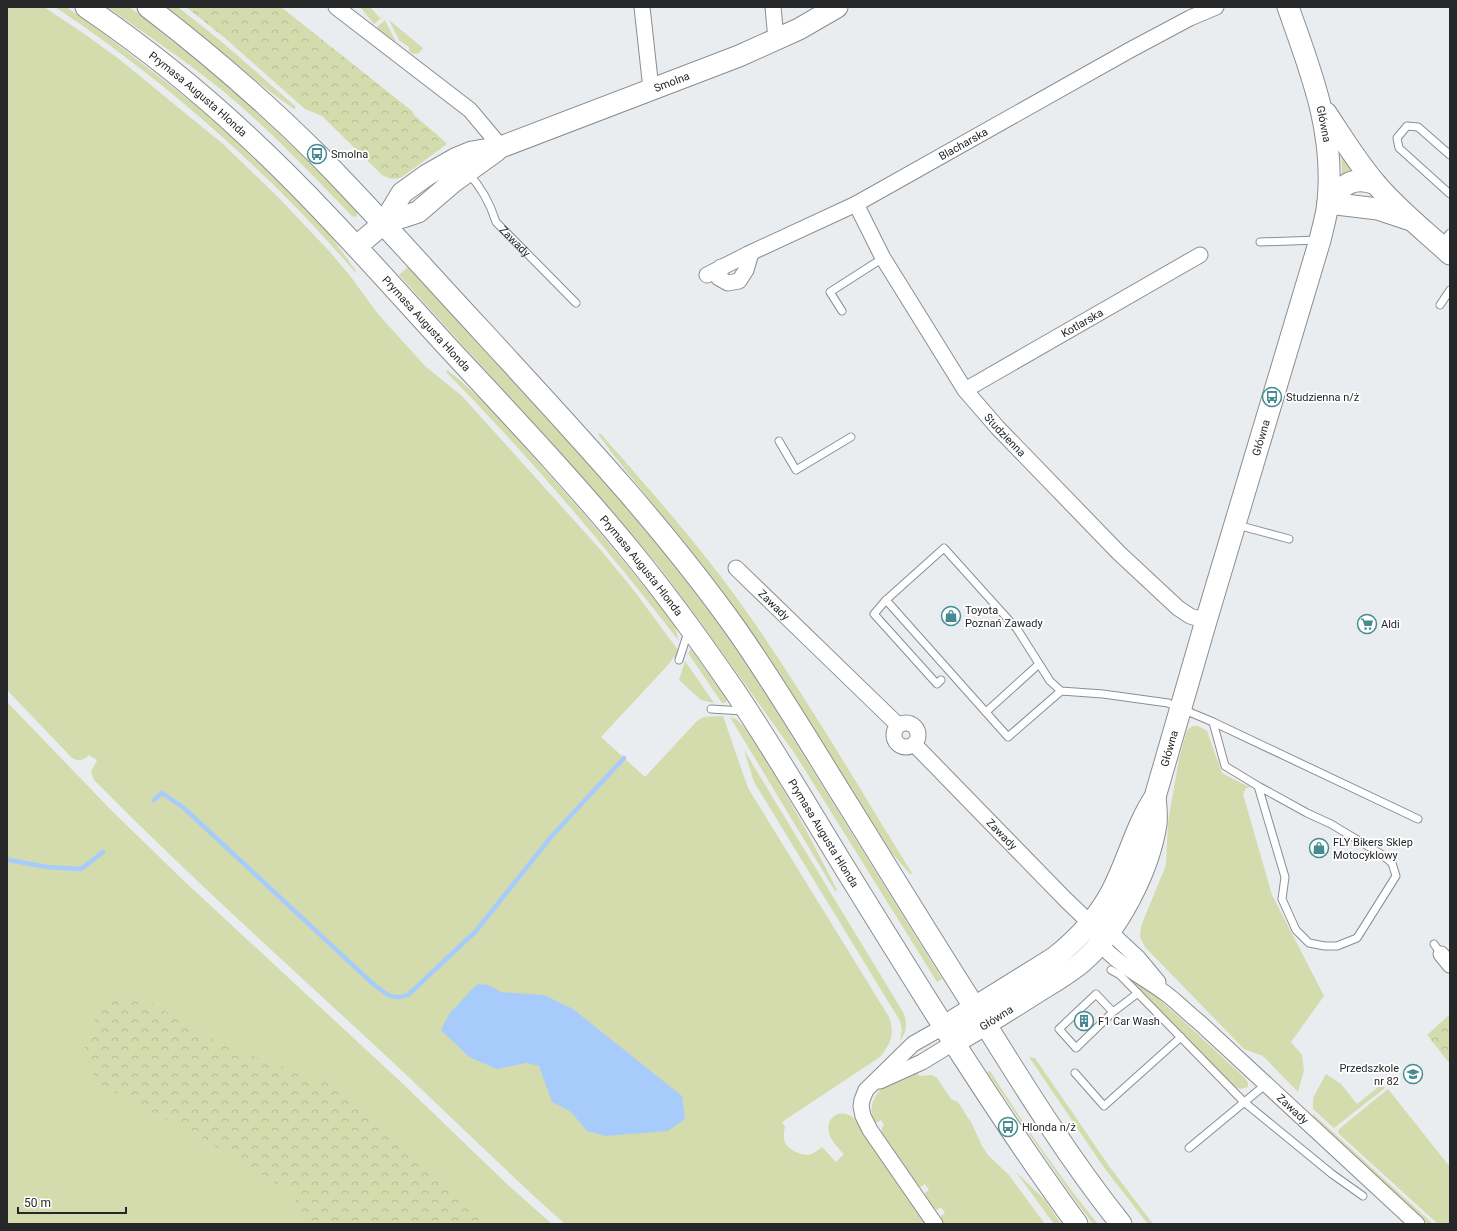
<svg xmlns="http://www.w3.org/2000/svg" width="1457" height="1231" font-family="Roboto,sans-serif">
	<defs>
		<pattern id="forest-crowns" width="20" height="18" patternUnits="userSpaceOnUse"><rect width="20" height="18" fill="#d4dbac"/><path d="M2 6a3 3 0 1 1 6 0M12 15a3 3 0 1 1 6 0" fill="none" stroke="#b6bc94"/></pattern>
	</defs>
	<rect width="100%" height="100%" fill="#eaedf0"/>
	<!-- grass -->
	<g fill="#d4dbac">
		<path d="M7,7H44L83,33L119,59L223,144L278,197L330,252L351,277L378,314L415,355L425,366L462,396L599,548L632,588L678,650L675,658L674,657L667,666L601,737L645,777L697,721L703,717L723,716L748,788L889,1017C895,1035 891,1043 880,1057L782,1122L785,1127C782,1138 784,1147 796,1152C801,1154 805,1156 811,1154C815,1153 818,1150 822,1147L836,1162L844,1154C838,1148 831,1141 829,1133C825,1116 842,1107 855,1119L926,1224H565C499,1165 436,1102 370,1041C277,955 183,870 94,780L91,772L97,760L89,755C84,760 79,762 72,758L7,690Z"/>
		<path d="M55,7H66L90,23L198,107L229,135L285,189L330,235L356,271L355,272C268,171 166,81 55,7Z"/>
		<path d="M107,7C113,7 122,5 128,7C134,9 158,30 164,35C234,88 296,148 357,211V216L355,217L352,216C310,173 269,129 223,91C186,61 146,34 107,7Z"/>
		<path d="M166,7H178L222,42L296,107L294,109C249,78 209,40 166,7Z"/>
		<path d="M360,7H370L380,18L385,15L374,24Z"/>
		<path d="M385,20L396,42L382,32L377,27Z"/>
		<path d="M389,20L423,48L419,53L414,54L409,51V47L399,40Z"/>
		<path d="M1341,143L1363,173L1342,175Z"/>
		<path d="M408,267L597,473L665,554L715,619L758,682L942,979L937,982L795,754L704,627L657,564L587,482L399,275Z"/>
		<path d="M447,370C484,398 514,435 545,470C588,518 630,568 670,619L675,626L679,641C606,547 529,456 446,372Z"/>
		<path d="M600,433C653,493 705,552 751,618C808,700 859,788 912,873L910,874L891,852C867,813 842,774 817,734C785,682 752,630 715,581C677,531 635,485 598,434Z"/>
		<path d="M691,649L727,700L725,703H722L688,653Z"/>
		<path d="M685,661L714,703L701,700L679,680Z"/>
		<path d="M7,702L112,811L183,880L402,1083L509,1186L552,1224H7Z"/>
		<path d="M730,717L736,719L745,728L773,772L805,828L837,890L835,891Z"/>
		<path d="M1193,726H1198L1207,731L1222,773L1243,784L1251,787L1246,788L1243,794L1272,895L1324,996L1291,1042L1302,1055L1304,1070L1298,1092L1263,1056L1244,1049L1145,947L1140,937L1141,926L1166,865L1168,822L1179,759L1187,730Z"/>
		<path d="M744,750L903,1012C908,1023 907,1031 900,1041L902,1029L900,1021L754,782Z"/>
		<path d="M1122,971L1136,979L1179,1017L1245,1078L1248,1083V1087L1240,1089L1232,1085Z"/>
		<path d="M1029,1057L1035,1058L1109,1166L1153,1224H1148L1105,1169Z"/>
		<path d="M917,1071L919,1076L932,1075L937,1078L951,1099L958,1102L972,1124L982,1146L988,1155L1009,1175L1045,1224H944L941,1219V1216L945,1213L941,1207L937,1210C932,1208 925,1199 925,1193L929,1190L925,1184L921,1187L918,1186L881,1132L882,1128L884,1125L881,1120L878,1122H874C869,1109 872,1099 881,1089Z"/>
		<path d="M990,1071C1024,1124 1058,1175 1098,1224H1093L1067,1189L987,1072Z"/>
		<path d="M1326,1074L1341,1084L1357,1104L1382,1084L1385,1088L1334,1128L1313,1109V1098Z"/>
		<path d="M1388,1089L1450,1167V1224H1438L1338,1133L1339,1129Z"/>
		<path d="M1313,1114L1433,1224H1428L1318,1125L1314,1119Z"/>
		<path d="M1015,1171L1045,1200L1061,1224H1054Z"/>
	</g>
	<!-- forest -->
	<g fill="url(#forest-crowns)">
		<path d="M186,7H281L412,111L414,115L442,139L447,144L402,177C394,180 389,179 382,175L322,116L305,109L225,38Z"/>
		<path d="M139,996L227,1047L335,1085L488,1224H305L292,1193L198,1136L97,1083L83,1052L103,999Z"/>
		<path d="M1450,1014V1064L1427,1035Z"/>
	</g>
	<!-- water -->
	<path fill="#a7ccfc" d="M477,984L488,985L501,992L544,995L573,1009L682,1096L685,1119L668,1131L606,1136L587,1131L571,1112L552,1102L539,1066L526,1063L497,1069L469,1057L441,1030L449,1014Z"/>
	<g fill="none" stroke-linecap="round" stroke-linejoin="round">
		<!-- stream -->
		<g stroke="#a7ccfc" stroke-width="4.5">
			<path d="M154,800L162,793L184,808L373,984C387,994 391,1001 408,995L476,931L550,838L624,758"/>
			<path d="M7,858L9,860L47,867L81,869L103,852"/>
		</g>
		<!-- lane casing -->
		<g stroke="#8b8e90" stroke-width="9">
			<g id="lane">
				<path d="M1450,155L1418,127L1407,126L1397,138L1399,148L1450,194"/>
				<path id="s1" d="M468,173C482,188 490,203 496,222L576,303"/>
				<path d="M1260,242L1318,240"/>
				<path d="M1441,243L1450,233"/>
				<path d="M1440,305L1450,290"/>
				<path d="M842,311L830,292L883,258"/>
				<path d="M779,441L796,470L851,437"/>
				<path d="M1237,525L1289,539"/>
				<path d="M886,600L874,614L937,684L941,680"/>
				<path d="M679,660L688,632"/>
				<path d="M1061,691L1050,681L1017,629L944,548L886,600L1008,737L1061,691L1103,694L1168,703L1213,722L1418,819"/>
				<path d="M711,709L743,711"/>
				<path d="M986,712L1039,664"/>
				<path d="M1213,722L1225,766L1258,786L1285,877L1282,899L1296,930L1309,943L1325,946H1337L1357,938L1396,876L1392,863L1381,854L1331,824L1307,813L1258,786"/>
				<path d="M1434,944L1441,954"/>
				<path d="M1111,970L1120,975L1244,1102L1332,1174L1363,1196"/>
				<path d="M1113,1012L1096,994L1059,1029L1076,1048L1113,1012L1138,993"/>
				<path d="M1075,1073L1104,1106L1181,1037"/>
				<path d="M1189,1148L1265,1085"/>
			</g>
		</g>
		<!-- street casing -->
		<g stroke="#8b8e90" stroke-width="17">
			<g id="street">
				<path d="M336,7L470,110L501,147"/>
				<path d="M642,7L651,89"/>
				<path d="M773,7L776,39"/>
				<path id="s2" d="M856,204L883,258L965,390L997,427L1119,553L1178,608L1190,616L1206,621"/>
				<path d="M721,267L719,278L728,283L739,281L746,270L751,253"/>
				<path id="s3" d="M707,275L748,254L856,204L1130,50L1190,18L1216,7"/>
				<path id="s4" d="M965,390L1200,255"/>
				<path id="s5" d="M736,568L898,725"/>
				<circle cx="906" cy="735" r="12"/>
				<path id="s6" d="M914,744L1066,900L1091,924L1110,932L1138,958L1158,982"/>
				<path id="s7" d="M1096,936C1107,960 1148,979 1169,996C1179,1004 1189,1014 1199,1022L1417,1224"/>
				<path d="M1441,954L1450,965"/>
				<path d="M880,1081L922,1062L953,1043"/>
				<path d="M935,1224L870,1130L863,1116L861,1106L862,1100L866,1090L913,1044L943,1027"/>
			</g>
		</g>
		<!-- secondary casing -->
		<g stroke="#8b8e90" stroke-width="23">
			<g id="secondary">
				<path id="s8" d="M86,7C143,46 197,89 247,136C317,201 380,273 444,343C507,411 571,478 630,550C667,595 701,642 734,690C775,751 812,815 851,878C924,996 996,1113 1077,1224"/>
				<path d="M148,7C208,53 266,103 320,157C375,213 427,272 481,330C569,426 660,522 736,629C771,679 802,730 834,782C884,862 933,943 984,1022C1027,1091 1070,1160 1121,1224"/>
				<path d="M1326,113C1342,137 1357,162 1376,184C1398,210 1425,231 1450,254"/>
				<path d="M1328,203L1378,209L1408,219"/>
				<path d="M1328,203C1342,185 1353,175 1376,184"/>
				<path d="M384,223L418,212L453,182L496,151"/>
				<path id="s9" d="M357,246L384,223L402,193L427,175L455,159L472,152L501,147L739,56L799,29L837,7"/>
				<path id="s10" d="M943,1027L1054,958C1078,939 1098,918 1112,891C1128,860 1136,826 1155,797L1206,621L1320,240C1323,227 1327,214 1328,202C1335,131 1311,72 1288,7"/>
				<path id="s11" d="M953,1043C981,1028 1007,1011 1034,994C1050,984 1068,974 1082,962C1118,931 1149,870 1156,824C1157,815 1156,806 1155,797"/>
			</g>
		</g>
		<!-- lane -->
		<use href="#lane" stroke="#fff" stroke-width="7"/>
		<!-- street -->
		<use href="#street" stroke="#fff" stroke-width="15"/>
		<!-- secondary -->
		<use href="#secondary" stroke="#fff" stroke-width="21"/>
	</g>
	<!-- icons -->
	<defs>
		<g id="bus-ring" transform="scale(1)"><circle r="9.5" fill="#fff" stroke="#448c92" stroke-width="1.5"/><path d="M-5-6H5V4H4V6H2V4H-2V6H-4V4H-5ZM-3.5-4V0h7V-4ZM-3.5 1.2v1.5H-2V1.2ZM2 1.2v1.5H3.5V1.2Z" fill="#448c92"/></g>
		<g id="shop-ring" transform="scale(1)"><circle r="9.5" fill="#fff" stroke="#448c92" stroke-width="1.5"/><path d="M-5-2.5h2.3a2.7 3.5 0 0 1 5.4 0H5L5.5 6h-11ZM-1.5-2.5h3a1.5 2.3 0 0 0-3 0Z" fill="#448c92"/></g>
		<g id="supermarket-ring" transform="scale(1)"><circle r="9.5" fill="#fff" stroke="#448c92" stroke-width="1.5"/><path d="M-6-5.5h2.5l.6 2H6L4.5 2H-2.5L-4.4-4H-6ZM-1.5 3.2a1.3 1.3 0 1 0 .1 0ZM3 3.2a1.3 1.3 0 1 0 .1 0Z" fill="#448c92"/></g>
		<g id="building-ring" transform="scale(1)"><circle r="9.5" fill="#fff" stroke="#448c92" stroke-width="1.5"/><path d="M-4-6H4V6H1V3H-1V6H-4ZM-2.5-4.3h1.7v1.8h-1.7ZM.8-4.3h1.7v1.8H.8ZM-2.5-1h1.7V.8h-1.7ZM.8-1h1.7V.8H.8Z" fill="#448c92"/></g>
		<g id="school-ring" transform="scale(1)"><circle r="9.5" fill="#fff" stroke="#448c92" stroke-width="1.5"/><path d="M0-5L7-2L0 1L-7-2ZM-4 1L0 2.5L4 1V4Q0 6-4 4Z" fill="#448c92"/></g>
	</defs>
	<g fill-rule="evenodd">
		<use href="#bus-ring" x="317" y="154"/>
		<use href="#bus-ring" x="1272" y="397"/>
		<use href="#shop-ring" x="951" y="616"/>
		<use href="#supermarket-ring" x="1367" y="624"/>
		<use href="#shop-ring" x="1319" y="848"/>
		<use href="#building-ring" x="1084" y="1021"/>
		<use href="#school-ring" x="1413" y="1074"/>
		<use href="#bus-ring" x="1008" y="1127"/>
	</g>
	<g text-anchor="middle" stroke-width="3.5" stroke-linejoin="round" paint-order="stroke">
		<!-- street labels -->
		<g font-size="11" fill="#262728" stroke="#fff">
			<text dy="4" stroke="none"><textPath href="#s9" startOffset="364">Smolna</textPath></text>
			<text dy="4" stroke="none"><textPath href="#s8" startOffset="142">Prymasa Augusta Hlonda</textPath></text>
			<text transform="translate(1324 124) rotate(79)" y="4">Główna</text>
			<text dy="4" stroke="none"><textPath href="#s3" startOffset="288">Blacharska</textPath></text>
			<text dy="4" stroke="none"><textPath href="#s1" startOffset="84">Zawady</textPath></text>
			<text dy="4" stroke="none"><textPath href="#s8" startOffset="466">Prymasa Augusta Hlonda</textPath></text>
			<text dy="4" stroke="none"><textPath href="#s4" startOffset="135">Kotlarska</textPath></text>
			<text dy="4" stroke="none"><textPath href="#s2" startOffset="276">Studzienna</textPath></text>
			<text dy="4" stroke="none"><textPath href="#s10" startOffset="698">Główna</textPath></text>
			<text dy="4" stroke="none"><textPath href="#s8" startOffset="790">Prymasa Augusta Hlonda</textPath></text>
			<text dy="4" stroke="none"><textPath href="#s5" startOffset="53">Zawady</textPath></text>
			<text dy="4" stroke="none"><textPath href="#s10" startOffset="374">Główna</textPath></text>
			<text dy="4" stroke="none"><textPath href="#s8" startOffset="1114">Prymasa Augusta Hlonda</textPath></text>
			<text dy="4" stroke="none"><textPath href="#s6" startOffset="126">Zawady</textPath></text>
			<text dy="4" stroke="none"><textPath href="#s11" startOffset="50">Główna</textPath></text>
			<text dy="4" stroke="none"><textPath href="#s7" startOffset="263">Zawady</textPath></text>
		</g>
		<!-- poi labels -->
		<g font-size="11" fill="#262728" stroke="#fff" text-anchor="start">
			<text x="331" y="158">Smolna</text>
			<text x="1286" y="401">Studzienna n/ż</text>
			<text x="965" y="614">Toyota<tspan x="965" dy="13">Poznań Zawady</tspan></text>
			<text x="1381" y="628">Aldi</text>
			<text x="1333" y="846">FLY Bikers Sklep<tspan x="1333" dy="13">Motocyklowy</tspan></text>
			<text x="1098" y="1025">F1 Car Wash</text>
			<text x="1399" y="1072" text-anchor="end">Przedszkole<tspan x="1399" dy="13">nr 82</tspan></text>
			<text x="1022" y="1131">Hlonda n/ż</text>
		</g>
	</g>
	<!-- border -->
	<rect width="1457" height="1231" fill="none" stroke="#262728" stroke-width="16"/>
	<!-- scale -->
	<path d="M18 1207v6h108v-6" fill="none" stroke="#262728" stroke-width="2"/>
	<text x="24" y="1207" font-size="12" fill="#262728" stroke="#ffffff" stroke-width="3" paint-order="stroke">50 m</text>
</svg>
